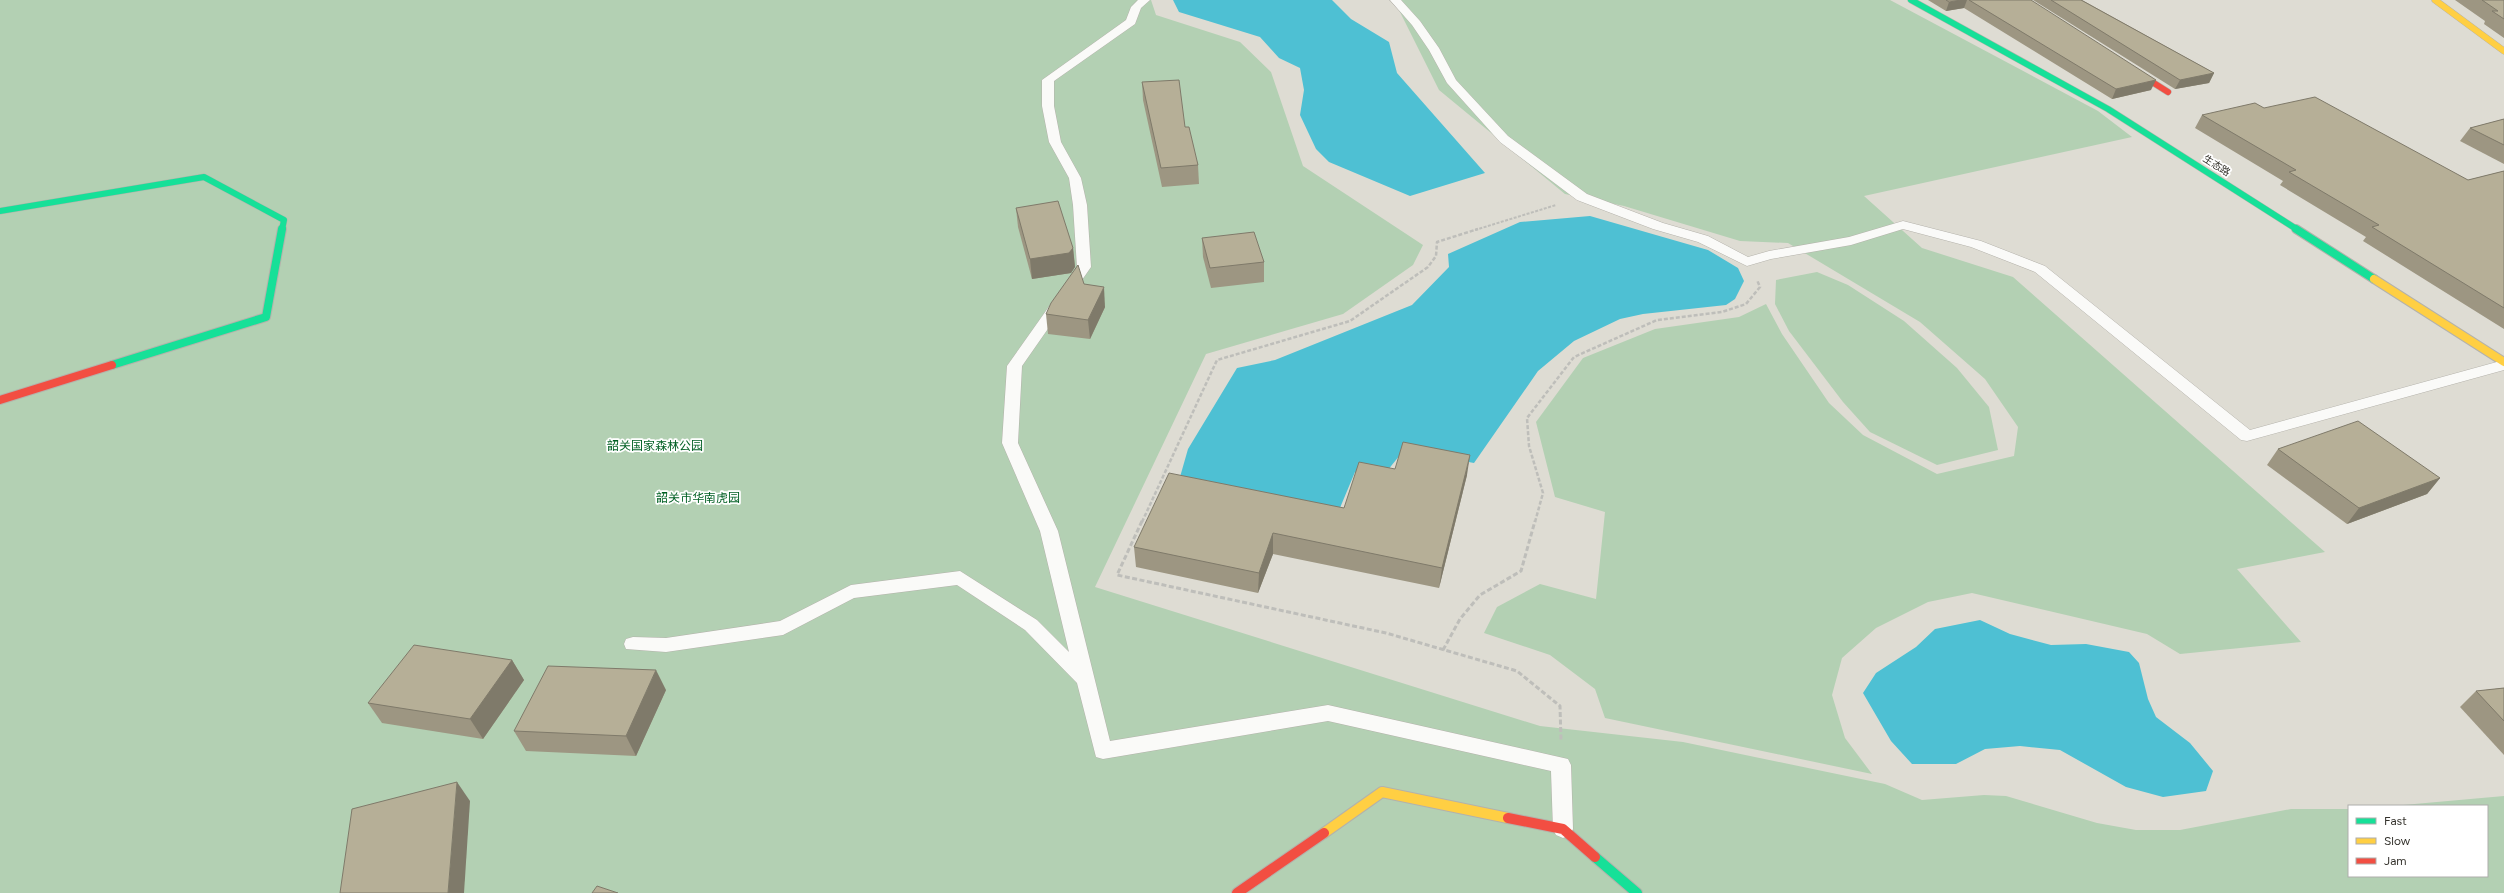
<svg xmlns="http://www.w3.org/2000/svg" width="2504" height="893" font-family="Figtree,'Noto Sans SC',sans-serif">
	<rect width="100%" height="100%" fill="#dedcd3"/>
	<!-- green -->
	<g fill="#b3d0b3">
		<path d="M0,0H1151L1156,15L1240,42L1271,72L1303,166L1423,245L1413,265L1343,314L1206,354L1095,587L1540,726L1683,742L1885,784L1922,800L1984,795L2006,796L2097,823L2136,830H2180L2291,809H2349V876H2487V806H2392L2504,796V893H0Z"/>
		<path d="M1399,0H1890L2098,111L2132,137L1864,196L1922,248L2013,277L2325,552L2237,569L2301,642L2180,654L2147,634L1972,593L1928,602L1876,628L1842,658L1832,695L1845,738L1872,774L1605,718L1595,689L1550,655L1484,633L1497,607L1540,584L1596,599L1605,512L1555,497L1536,422L1583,358L1655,329L1739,317L1766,304L1782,334L1829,403L1863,435L1937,474L2014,456L2018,427L1985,379L1920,322L1788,243L1740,241L1624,206L1565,194L1439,90L1399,10Z"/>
		<path d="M1817,272L1848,285L1904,321L1957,368L1989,407L1998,450L1937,465L1870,432L1843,402L1789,331L1775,304L1776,280Z"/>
	</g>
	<!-- water -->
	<g fill="#4ec0d3">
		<path d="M1173,0H1332L1351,19L1389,42L1397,73L1485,173L1410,196L1329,162L1316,149L1300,115L1304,90L1300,68L1279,58L1260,37L1179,12Z"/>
		<path d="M1590,216L1708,250L1738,268L1744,281L1735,299L1726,305L1643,314L1620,319L1574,341L1538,371L1474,463L1404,450L1379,481L1355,472L1337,515L1178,484L1188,449L1237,368L1275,360L1412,305L1449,267L1448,254L1520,222Z"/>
		<path d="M1980,620L2010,634L2051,645L2086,644L2129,652L2139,663L2148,699L2156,717L2190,743L2213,771L2206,791L2163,797L2126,787L2060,750L2020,746L1985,749L1956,764H1912L1891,741L1863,693L1876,673L1916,647L1935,629Z"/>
	</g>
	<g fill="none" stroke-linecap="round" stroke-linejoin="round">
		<!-- lane casing -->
		<g stroke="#b4b2ab" stroke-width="1">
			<g id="lane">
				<path d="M1138,0H1150L1141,8L1135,24L1054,81V106L1061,142L1081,178L1087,205L1091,267L1022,366L1018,443L1058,531L1110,741L1328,705L1568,759L1571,765L1573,829L1570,835L1563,838L1556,835L1553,829L1551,771L1328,721L1103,759L1096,757L1077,683L1025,630L957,585L854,598L783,635L666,652L626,649L624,644L626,639L633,637L666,638L780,621L851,585L960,571L1037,620L1069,652L1040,531L1002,443L1007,366L1077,267L1073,205L1069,178L1049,142L1042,106V80L1126,20L1131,7Z"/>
				<path d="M1390,0H1401L1420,21L1439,48L1456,80L1508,136L1587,194L1663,223L1708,236L1748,257L1769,251L1849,237L1903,221L1981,241L2045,266L2250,430L2504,360V370L2247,441L2241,440L2035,272L1971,247L1903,229L1851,245L1771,259L1747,266L1698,242L1653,229L1577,200L1500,142L1447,83L1429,50L1412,25Z"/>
			</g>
		</g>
		<!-- fast-far2 casing -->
		<g stroke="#b4b2ab" stroke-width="7">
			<g id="fast-far2">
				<path d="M1911,0L2108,109L2298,230"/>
				<path d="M0,211L204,177L284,220L282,230"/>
			</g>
		</g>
		<!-- fast-far1 casing -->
		<g stroke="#b4b2ab" stroke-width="10">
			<g id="fast-far1">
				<path d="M2296,229L2374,279"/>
				<path d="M112,365L266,317L282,229"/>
			</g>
		</g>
		<!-- fast casing -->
		<g stroke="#b4b2ab" stroke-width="12">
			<path id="fast" d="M1595,857L1637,893"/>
		</g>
		<!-- slow-far2 casing -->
		<g stroke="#b4b2ab" stroke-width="7">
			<path id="slow-far2" d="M2435,0L2504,51"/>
		</g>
		<!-- slow-far1 casing -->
		<g stroke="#b4b2ab" stroke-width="10">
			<path id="slow-far1" d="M2374,279L2504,362"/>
		</g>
		<!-- slow casing -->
		<g stroke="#b4b2ab" stroke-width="12">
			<path id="slow" d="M1324,833L1382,792L1508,818"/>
		</g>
		<!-- jam-far2 casing -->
		<g stroke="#b4b2ab" stroke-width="7">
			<path id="jam-far2" d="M2130,68L2168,92"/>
		</g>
		<!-- jam-far1 casing -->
		<g stroke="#b4b2ab" stroke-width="10">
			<path id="jam-far1" d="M0,400L112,365"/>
		</g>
		<!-- jam casing -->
		<g stroke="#b4b2ab" stroke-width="12">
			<g id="jam">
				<path d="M1508,818L1563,829L1595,857"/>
				<path d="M1237,893L1324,833"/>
			</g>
		</g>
		<!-- path-far2 -->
		<path stroke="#bebeba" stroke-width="2" stroke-dasharray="3 1.5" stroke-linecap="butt" d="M1475,230L1556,205"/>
		<!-- path-far1 -->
		<g stroke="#bebeba" stroke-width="2.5" stroke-dasharray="4 2" stroke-linecap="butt">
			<path d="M1142,522L1217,360L1350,321L1428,267L1436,256L1437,242L1478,229"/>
			<path d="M1535,522L1543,493L1529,446L1527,418L1574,357L1657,320L1722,312L1746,304L1760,287L1757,280"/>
		</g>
		<!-- path -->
		<g stroke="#bebeba" stroke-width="3" stroke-dasharray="5 2.5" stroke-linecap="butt">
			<path d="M1142,521L1117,575L1386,633L1517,671L1560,706L1561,741"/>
			<path d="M1443,650L1460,619L1480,595L1521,571L1535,521"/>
		</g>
		<!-- lane -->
		<use href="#lane" fill="#fafaf8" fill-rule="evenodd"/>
		<!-- fast-far2 -->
		<use href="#fast-far2" stroke="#16e098" stroke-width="6"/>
		<!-- fast-far1 -->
		<use href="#fast-far1" stroke="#16e098" stroke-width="8"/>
		<!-- fast -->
		<use href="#fast" stroke="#16e098" stroke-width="10"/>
		<!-- slow-far2 -->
		<use href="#slow-far2" stroke="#ffcf43" stroke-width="6"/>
		<!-- slow-far1 -->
		<use href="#slow-far1" stroke="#ffcf43" stroke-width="8"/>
		<!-- slow -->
		<use href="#slow" stroke="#ffcf43" stroke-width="10"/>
		<!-- jam-far2 -->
		<use href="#jam-far2" stroke="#f24e42" stroke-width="6"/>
		<!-- jam-far1 -->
		<use href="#jam-far1" stroke="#f24e42" stroke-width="8"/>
		<!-- jam -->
		<use href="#jam" stroke="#f24e42" stroke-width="10"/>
	</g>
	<!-- wall -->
	<g fill="#9d9682">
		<path d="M1928,0H2031L2151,90L2112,99L1964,8L1946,11Z"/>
		<path d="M2033,0H2082L2214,73L2209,83L2175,89Z"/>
		<path d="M2455,0H2504V38L2484,24L2485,21Z"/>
		<path d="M1142,82L1185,127L1198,165L1199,184L1162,187L1143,100Z"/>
		<path d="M2264,108L2468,180L2504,171V329L2363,241L2366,237L2280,185L2283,181L2195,128L2202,115Z"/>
		<path d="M2504,119V164L2460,141L2470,128Z"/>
		<path d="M1016,208L1073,248L1075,267L1071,273L1032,279L1018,227Z"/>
		<path d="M1202,238L1264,262V282L1211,288L1203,257Z"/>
		<path d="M1084,284L1105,307L1090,339L1048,334L1046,314Z"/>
		<path d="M2278,449L2440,478L2427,494L2347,524L2267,465Z"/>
		<path d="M1395,469L1467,475L1439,588L1273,554L1258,593L1136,567L1134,547L1344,508Z"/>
		<path d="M512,660L524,680L483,739L382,723L368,703Z"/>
		<path d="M2504,688V755L2460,707L2476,691Z"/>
		<path d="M666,690L636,756L526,751L514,731Z"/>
	</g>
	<!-- shaded-wall -->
	<g fill="#7f7a6a">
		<path d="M1961,0H1967L1964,8L1946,11L1949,2Z"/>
		<path d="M2214,73L2209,83L2175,89L2180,80Z"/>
		<path d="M2156,80L2151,90L2112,99L2116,89Z"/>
		<path d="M1073,248L1075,267L1071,273L1032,279L1030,259Z"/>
		<path d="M1104,287L1105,307L1090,339L1088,320Z"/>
		<path d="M1470,455L1467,475L1439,588L1442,568Z"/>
		<path d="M2440,478L2427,494L2347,524L2359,508Z"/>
		<path d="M1273,533V554L1258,593L1259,573Z"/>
		<path d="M512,660L524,680L483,739L470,719Z"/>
		<path d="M656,670L666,690L636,756L626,736Z"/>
		<path d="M457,782L470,801L464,893H448Z"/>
	</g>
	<!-- building -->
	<g fill="#b6af97" stroke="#7f7a6a">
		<path d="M1946,0H1961L1949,2Z"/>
		<path d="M1969,0H2031L2156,80L2116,89Z"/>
		<path d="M2051,0H2081L2214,73L2180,80Z"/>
		<path d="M2482,0H2504V19L2492,11H2498Z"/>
		<path d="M1179,80L1185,127H1189L1198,165L1161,168L1142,82Z"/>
		<path d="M2315,97L2468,180L2504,171V308L2372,227L2379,225L2289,172L2296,170L2202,115L2255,103L2264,108Z"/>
		<path d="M2504,119V145L2470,128Z"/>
		<path d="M1058,201L1073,248L1069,253L1030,259L1016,208Z"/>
		<path d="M1254,232L1264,262L1210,268L1202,238Z"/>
		<path d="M1078,265L1084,284L1104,287L1088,320L1046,314L1051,303Z"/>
		<path d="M2358,421L2440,478L2359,508L2278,449Z"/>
		<path d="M1403,442L1470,455L1442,568L1273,533L1259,573L1134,547L1169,473L1344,508L1359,462L1395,469Z"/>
		<path d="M414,645L512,660L470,719L368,703Z"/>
		<path d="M548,666L656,670L626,736L514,731Z"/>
		<path d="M2504,688V721L2476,691Z"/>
		<path d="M457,782L448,893H340L352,809Z"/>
		<path d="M597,886L618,893H592Z"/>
	</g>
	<g text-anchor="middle" stroke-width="3.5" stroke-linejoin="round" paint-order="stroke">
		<!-- far-street labels -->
		<g font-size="10" fill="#34322c" stroke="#fff">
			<text transform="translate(2217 165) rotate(33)" y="4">生态路</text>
		</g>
		<!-- park labels -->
		<g font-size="12" fill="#005f23" stroke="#fff">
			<text x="655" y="450">韶关国家森林公园</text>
			<text x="698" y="502">韶关市华南虎园</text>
		</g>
	</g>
	<!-- legend -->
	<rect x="2348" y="805" width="140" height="72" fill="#ffffff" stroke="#aeadab"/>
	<rect x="2356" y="818" width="20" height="6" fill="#16e098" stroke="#aeadab"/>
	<text x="2384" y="825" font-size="12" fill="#34322c">Fast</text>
	<rect x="2356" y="838" width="20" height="6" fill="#ffcf43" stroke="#aeadab"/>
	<text x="2384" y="845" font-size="12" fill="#34322c">Slow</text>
	<rect x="2356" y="858" width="20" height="6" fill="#f24e42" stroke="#aeadab"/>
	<text x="2384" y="865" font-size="12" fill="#34322c">Jam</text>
</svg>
